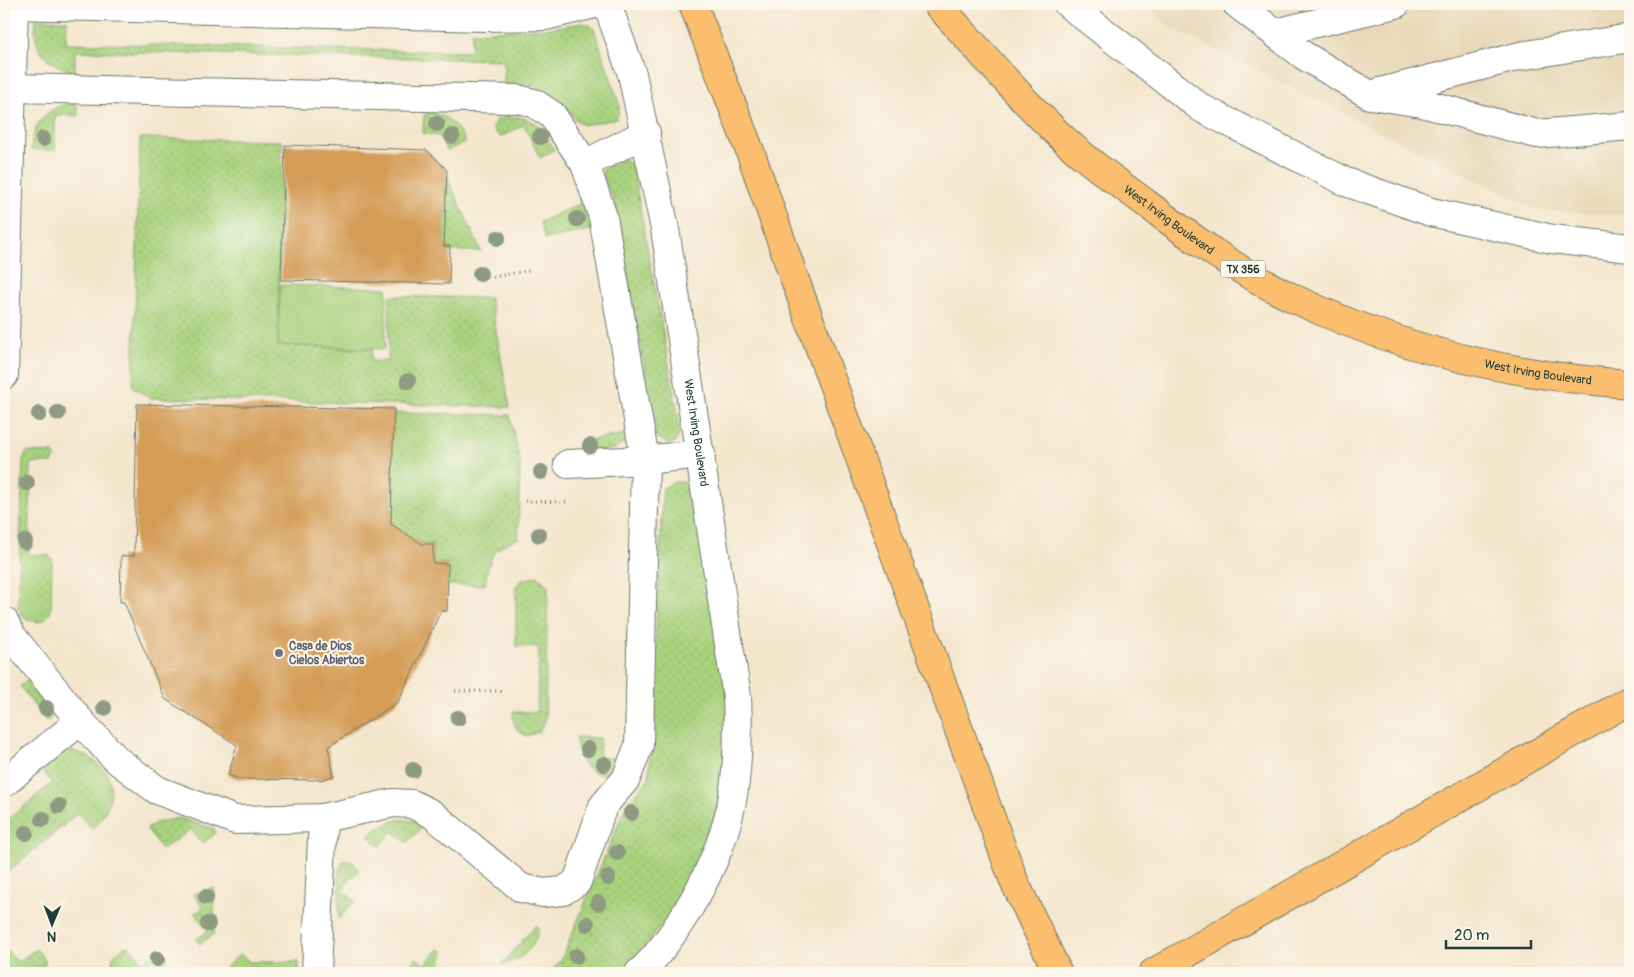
<svg xmlns="http://www.w3.org/2000/svg" width="1634" height="977" font-family="Pangolin,sans-serif">
	<defs>
		<pattern id="grass-dots" width="8" height="8" patternUnits="userSpaceOnUse" patternTransform="scale(1.25)"><rect width="8" height="8" fill="#a8d27d"/><path d="M2 2h.1M6 6h.1" fill="none" stroke="#90b56d" stroke-width="1.8" stroke-linecap="round"/></pattern>
	</defs>
	<rect width="100%" height="100%" fill="#fbf7ec"/>
	<filter id="ink" filterUnits="userSpaceOnUse"><feTurbulence type="fractalNoise" baseFrequency=".02" numOctaves="2"/><feDisplacementMap in="SourceGraphic" scale="10" xChannelSelector="R" yChannelSelector="G"/><feConvolveMatrix kernelMatrix="1 2 1 2 8 2 1 2 1" color-interpolation-filters="sRGB"/></filter>
	<filter id="wash" filterUnits="userSpaceOnUse"><feTurbulence type="fractalNoise" baseFrequency=".0096" numOctaves="4" result="noise"/><feDisplacementMap in="SourceGraphic" scale="20" xChannelSelector="R" yChannelSelector="G"/><feGaussianBlur stdDeviation="1.12" result="paint"/><feColorMatrix in="noise" values="0 0 0 0 0 0 0 0 0 0 0 0 0 0 0 0 0 1.4 0 .05"/><feComposite in="paint" operator="in"/></filter>
	<g filter="url(#wash)">
		<rect width="100%" height="100%" fill="#f4e6cd"/>
		<!-- built -->
		<path fill="#e9d9ba" d="M1145,4H1630V216L1537,210L1168,26Z"/>
		<!-- grass -->
		<g fill="url(#grass-dots)" stroke="#648858">
			<path d="M36,19L67,20L66,43L471,52L472,32L551,28L582,23L590,25L594,29L619,103V111L616,119L585,125L579,123L553,94L534,86L504,84V60L75,51V73C47,64 31,50 36,19Z"/>
			<path d="M72,102L77,105L78,116L55,115V150H31C34,121 44,110 72,102Z"/>
			<path d="M428,113C445,113 459,127 465,142L447,151L439,136L423,133L424,115Z"/>
			<path d="M517,117C541,121 543,130 554,150L540,158L524,125L500,137L492,128L496,119Z"/>
			<path d="M140,138L282,141L278,345L372,349L371,361H388L390,296L490,298L510,407L150,398L133,387Z"/>
			<path d="M623,159L632,164L681,431L675,442L668,444L657,437L615,202L603,178V169Z"/>
			<path d="M446,175L481,251H449V246H444Z"/>
			<path d="M586,201L596,229L545,239L540,222Z"/>
			<path d="M393,413L510,415L520,464L518,539C491,546 488,562 485,585H447L448,564L433,563V544H422L391,524Z"/>
			<path d="M628,434L626,442L614,449L581,454L579,442Z"/>
			<path d="M27,452L53,453L55,457L52,463H31L29,555H48L52,559L51,611L45,619L40,622L25,619L18,607L23,460Z"/>
			<path d="M675,482H687L694,493L730,696L728,762L712,833L690,890L623,973H550L561,960L626,806L649,778L663,488Z"/>
			<path d="M537,576L548,586L545,721L540,731L527,736C515,731 513,724 513,712H537L539,647L516,646V586L522,580Z"/>
			<path d="M26,680L29,681L54,713L49,720H45L20,686Z"/>
			<path d="M576,737L600,738L599,757L619,758C601,792 576,765 576,737Z"/>
			<path d="M68,750C113,759 125,796 92,829L78,813L4,875V823L52,783L39,766L54,754Z"/>
			<path d="M179,818L214,829L216,833L202,844L191,829L162,850L147,829L155,823Z"/>
			<path d="M399,819L420,822L423,826L407,843L393,831L380,846L368,836L378,828Z"/>
			<path d="M344,861H352L359,870L342,889L355,901L339,919V870Z"/>
			<path d="M214,888V934L200,944L197,939L208,931L195,913L203,908L194,894Z"/>
			<path d="M535,926L538,927C539,946 519,963 502,964Z"/>
			<path d="M129,946L143,962L159,948L167,958V962L164,964H112L113,956L124,947Z"/>
			<path d="M4,947L18,962L36,949L45,960V965L42,967L4,968Z"/>
			<path d="M439,949L444,952L439,968L403,973L416,958L425,965Z"/>
			<path d="M240,954L250,962H299V973H224V969Z"/>
		</g>
		<!-- pitch -->
		<path fill="#a8d27d" stroke="#648858" d="M280,285L387,288L385,349L278,345Z"/>
		<g id="blocks">
			<!-- building -->
			<g fill="#d49c57">
				<path d="M285,145L427,150L447,170L444,246H450L449,284L281,280Z"/>
				<path d="M137,404L394,409L391,524L422,544H433V563L448,564L447,611H441L398,702L328,747L334,776L320,780L238,779L228,775L237,745L165,699L124,602H120L121,556H134Z"/>
			</g>
		</g>
	</g>
	<g filter="url(#ink)">
		<use href="#blocks" fill-opacity="0" stroke="#6a786a" stroke-width="1"/>
		<g fill="none" stroke-linecap="round" stroke-linejoin="round">
			<!-- minor casing -->
			<g stroke="#6a786a" stroke-width="30">
				<g id="minor">
					<path d="M480,4L485,17L546,16L595,4"/>
					<path id="s1" d="M607,4L632,74L665,229L737,697C741,784 732,838 686,913C673,934 657,957 639,973"/>
					<path d="M1068,4L1201,108L1346,182L1431,212L1552,239L1630,248"/>
					<path d="M1237,4L1303,55L1370,95L1422,103L1537,134L1630,126"/>
					<path d="M14,5L485,17"/>
					<path d="M1275,33L1396,4"/>
					<path d="M1380,92L1520,56L1630,38"/>
					<path d="M585,164L646,133"/>
					<path d="M4,375L14,4"/>
					<path d="M568,464L645,460L701,454"/>
					<path d="M4,621L12,636L80,721L117,760L157,790L235,820L323,818L393,803L412,804L432,814L521,888L543,893L563,891L577,882L603,806L626,779L639,745L645,460L603,217L585,164L552,115L534,103L518,99L12,88"/>
					<path d="M4,783L80,721"/>
					<path d="M316,973L323,818"/>
				</g>
			</g>
			<!-- major casing -->
			<g stroke="#6a786a" stroke-width="30">
				<g id="major">
					<path id="s2" d="M937,4C974,44 1009,86 1048,124C1076,153 1114,180 1147,204C1193,239 1242,274 1295,299C1399,349 1515,376 1630,384"/>
				</g>
			</g>
			<!-- highway casing -->
			<g stroke="#6a786a" stroke-width="30">
				<g id="highway">
					<path d="M693,4L750,151L791,269L1014,881L1058,973"/>
					<path d="M1153,973L1630,700"/>
				</g>
			</g>
			<!-- path -->
			<g stroke="#6a786a" stroke-width="3" stroke-dasharray="1 4" stroke-linecap="butt">
				<path d="M493,277L531,270"/>
				<path d="M525,501L567,502"/>
				<path d="M455,691H501"/>
			</g>
			<!-- minor -->
			<use href="#minor" stroke="#fff" stroke-width="28"/>
			<!-- major -->
			<use href="#major" stroke="#fbbe6e" stroke-width="28"/>
			<!-- highway -->
			<use href="#highway" stroke="#fbbe6e" stroke-width="28"/>
		</g>
		<!-- trees -->
		<g fill="#8e9a81">
			<circle cx="437" cy="124" r="8"/>
			<circle cx="452" cy="136" r="8"/>
			<circle cx="540" cy="137" r="8"/>
			<circle cx="43" cy="139" r="8"/>
			<circle cx="577" cy="219" r="8"/>
			<circle cx="498" cy="238" r="8"/>
			<circle cx="480" cy="274" r="8"/>
			<circle cx="408" cy="381" r="8"/>
			<circle cx="58" cy="413" r="8"/>
			<circle cx="39" cy="414" r="8"/>
			<circle cx="590" cy="446" r="8"/>
			<circle cx="541" cy="472" r="8"/>
			<circle cx="27" cy="483" r="8"/>
			<circle cx="539" cy="535" r="8"/>
			<circle cx="25" cy="542" r="8"/>
			<circle cx="46" cy="708" r="8"/>
			<circle cx="104" cy="708" r="8"/>
			<circle cx="458" cy="718" r="8"/>
			<circle cx="588" cy="749" r="8"/>
			<circle cx="604" cy="764" r="8"/>
			<circle cx="413" cy="770" r="8"/>
			<circle cx="59" cy="806" r="8"/>
			<circle cx="631" cy="813" r="8"/>
			<circle cx="43" cy="819" r="8"/>
			<circle cx="26" cy="833" r="8"/>
			<circle cx="617" cy="853" r="8"/>
			<circle cx="608" cy="878" r="8"/>
			<circle cx="206" cy="897" r="8"/>
			<circle cx="598" cy="903" r="8"/>
			<circle cx="208" cy="924" r="8"/>
			<circle cx="587" cy="924" r="8"/>
			<circle cx="576" cy="956" r="8"/>
			<circle cx="157" cy="959" r="8"/>
		</g>
	</g>
	<!-- markers -->
	<circle fill="#6b7280" stroke="#fbf7ec" stroke-width="2" cx="279" cy="653" r="5"/>
	<g text-anchor="middle" stroke-width="4" stroke-linejoin="round" paint-order="stroke">
		<!-- shield labels -->
		<rect fill="#fbf7ec" stroke="#61756b" stroke-width="1" x="1220.5" y="260.5" width="45" height="17" rx="4"/>
		<g font-size="11" font-weight="bold" fill="#1f3d34">
			<text x="1243" y="273">TX 356</text>
		</g>
		<!-- street labels -->
		<g font-size="12" fill="#1f3d34" stroke="#fbf7ec">
			<text dy="4" stroke="none"><textPath href="#s2" startOffset="318">West Irving Boulevard</textPath></text>
			<text dy="4" stroke="none"><textPath href="#s2" startOffset="722">West Irving Boulevard</textPath></text>
			<text dy="4" stroke="none"><textPath href="#s1" startOffset="439">West Irving Boulevard</textPath></text>
		</g>
		<!-- worship labels -->
		<g font-size="12" font-weight="bold" fill="#5b616d" stroke="#fbf7ec" text-anchor="start">
			<text x="289" y="650">Casa de Dios<tspan x="289" dy="14">Cielos Abiertos</tspan></text>
		</g>
	</g>
	<!-- margin -->
	<rect width="1634" height="977" fill="none" stroke="#fbf7ec" stroke-width="20"/>
	<!-- north arrow -->
	<g transform="translate(52 924) rotate(181)" stroke="#fbf7ec" stroke-width="4" paint-order="stroke">
	<path d="M0-4L9 19L0 12L-9 19Z" fill="#1f3d34"/>
	<text y="-8" font-size="14" font-weight="bold" text-anchor="middle" fill="#1f3d34">N</text>
	</g>
	<!-- scale -->
	<path d="M1446 940v8h85v-8" fill="none" stroke="#1f3d34" stroke-width="2.5"/>
	<text x="1454" y="940" font-size="15" fill="#1f3d34" stroke="#fbf7ec" stroke-width="4" paint-order="stroke">20 m</text>
</svg>
